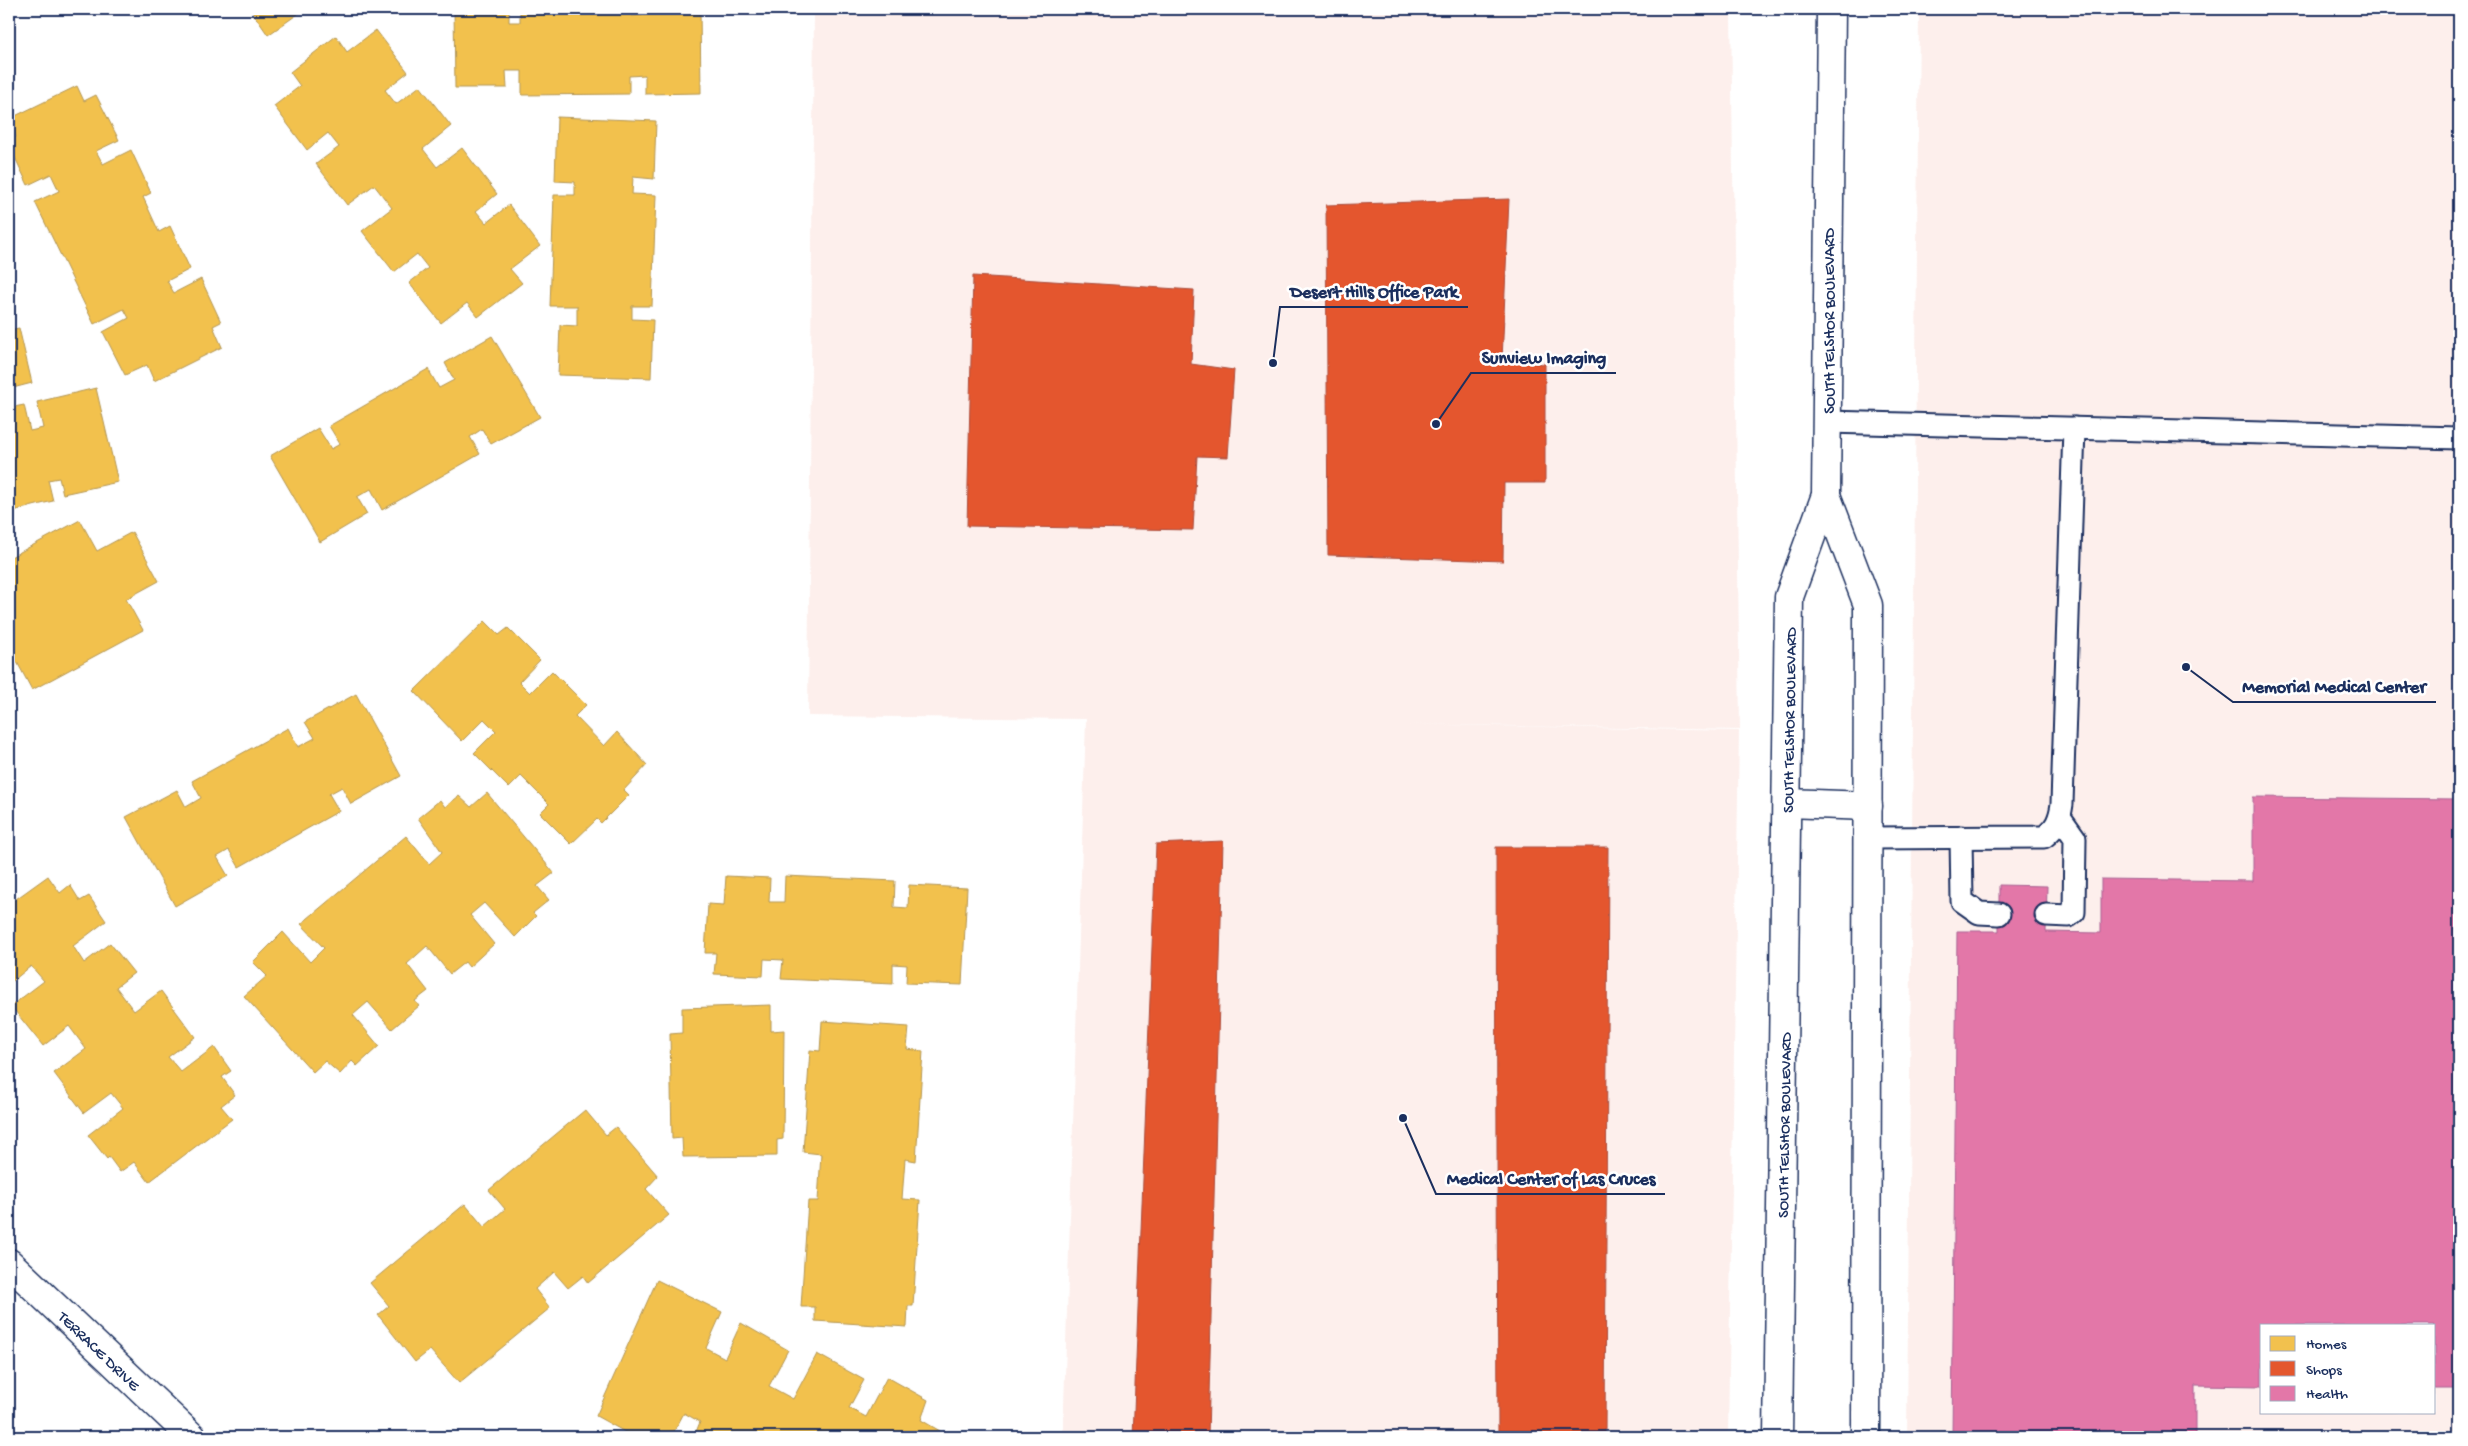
<svg xmlns="http://www.w3.org/2000/svg" width="2468" height="1446" font-family="'Gochi Hand',sans-serif">
	<rect width="100%" height="100%" fill="#fff"/>
	<filter id="ink" filterUnits="userSpaceOnUse"><feTurbulence type="fractalNoise" baseFrequency=".02" numOctaves="2"/><feDisplacementMap in="SourceGraphic" scale="10" xChannelSelector="R" yChannelSelector="G"/><feConvolveMatrix kernelMatrix="1 2 1 2 8 2 1 2 1" color-interpolation-filters="sRGB"/></filter>
	<g filter="url(#ink)">
		<!-- built -->
		<g fill="#fdefec" fill-rule="evenodd">
			<path d="M814,9H1731L1740,730L1396,724L1739,731L1728,1437H1063L1086,719L808,716Z"/>
			<path d="M1919,9H2459V1437H1907ZM2262,1325H2434V1412H2262Z"/>
		</g>
		<!-- homes -->
		<g fill="#f2c14e" stroke="#b29553">
			<path d="M250,9H305L268,35Z"/>
			<path d="M454,9H509V22H520V9H631V16L645,15V9H700L701,93L645,94V75L629,76V94L522,95V71H506L507,88H455Z"/>
			<path d="M376,30L408,72L385,90L396,104L420,86L451,126L423,149L437,167L462,148L497,194L476,211L486,223L509,205L540,246L510,269L522,283L478,317L467,303L441,323L409,283L428,268L417,254L394,272L362,231L392,208L374,185L347,205L316,164L339,147L328,133L307,150L274,106L300,86L290,72L336,36L347,52Z"/>
			<path d="M77,86L84,101L96,95L119,140L96,151L103,164L131,150L151,193L143,197L159,232L170,226L190,269L167,281L174,293L201,279L221,322L213,326L222,347L154,381L147,365L125,375L103,332L129,318L124,309L94,324L35,202L59,191L51,174L28,185L9,145V142L16,137L9,119Z"/>
			<path d="M557,117L656,121L654,179L633,177L632,194L656,195L652,306H632V319L653,320L651,378L558,375L560,325L577,326V306H550L554,195H575V182L555,181Z"/>
			<path d="M19,328L32,383L9,389V330Z"/>
			<path d="M492,336L540,417L491,444L482,429L470,437L480,454L382,510L371,489L357,497L367,514L320,542L270,456L318,428L331,449L340,444L329,426L428,369L439,388L454,380L445,363Z"/>
			<path d="M96,388L118,482L63,494L59,478L48,480L53,501L9,512V408L24,405L30,431L43,428L37,402Z"/>
			<path d="M80,520L97,551L132,532L159,581L126,599L143,630L32,690L17,662L9,667V558Z"/>
			<path d="M485,621L499,635L508,628L540,660L519,682L530,693L552,671L586,705L575,716L604,746L617,732L647,765L624,790L629,795L601,823L597,819L571,844L540,813L549,804L521,776L509,788L474,753L496,731L484,719L462,741L414,691Z"/>
			<path d="M356,694L401,776L351,804L342,787L329,794L339,811L239,867L229,850L217,857L228,876L175,906L126,817L177,790L186,807L201,798L192,781L288,728L298,747L315,738L305,722Z"/>
			<path d="M487,793L554,873L537,886L549,900L533,913L536,916L515,937L484,903L470,915L494,944L469,967L465,962L450,974L427,946L407,964L428,991L415,1001L419,1006L392,1029L368,1002L353,1015L379,1046L357,1066L352,1061L340,1074L325,1061L313,1072L244,996L267,976L253,962L283,932L310,962L324,948L301,924L406,836L429,864L442,852L418,818L440,800L445,807L459,796L471,807Z"/>
			<path d="M48,876L60,893L70,885L80,901L89,896L106,921L73,946L84,963L110,943L134,973L116,987L134,1011L161,991L195,1037L168,1057L181,1072L214,1047L231,1071L222,1077L235,1095L221,1106L232,1119L149,1182L134,1162L120,1172L109,1157L107,1159L88,1135L123,1108L111,1093L84,1113L54,1073L86,1049L69,1026L43,1046L11,1006L44,981L31,966L9,984V904Z"/>
			<path d="M726,876L770,878L769,902H784L785,876L895,881L894,907L908,908L909,885L967,888L962,985L906,983L907,965L893,964V984L781,979L783,960L764,959L763,976L714,974L716,953H705L708,904L724,905Z"/>
			<path d="M771,1005V1031L784,1030L783,1139L777,1140V1156L683,1157L682,1138L672,1139L670,1034L682,1033V1008Z"/>
			<path d="M822,1021L909,1027L907,1049L923,1051L916,1161L905,1159L902,1199L920,1200L913,1306H908L907,1327L815,1321V1307H801L808,1201H818L821,1154L803,1152L810,1050L820,1051Z"/>
			<path d="M585,1110L606,1135L616,1127L658,1176L646,1189L669,1215L588,1283L583,1276L568,1288L554,1272L535,1289L550,1308L459,1383L430,1350L415,1362L378,1315L389,1306L370,1283L465,1204L484,1227L505,1209L489,1190Z"/>
			<path d="M657,1280L722,1312L706,1348L725,1358L741,1323L788,1350L769,1386L793,1399L817,1354L864,1380L849,1408L866,1417L887,1377L928,1400L921,1420L940,1431L938,1437H694L700,1422L684,1413L671,1437H634L596,1416Z"/>
		</g>
		<!-- shops -->
		<g fill="#e4572e" stroke="#a84b3c">
			<path d="M1509,199L1502,361L1545,364V483H1504L1503,561L1328,555L1326,205Z"/>
			<path d="M973,276L1194,290L1191,364L1234,370L1228,457L1197,456L1193,530L967,526Z"/>
			<path d="M1223,841L1208,1437H1133L1156,844Z"/>
			<path d="M1496,847H1608L1605,1437H1498Z"/>
		</g>
		<!-- health -->
		<path fill="#e377a8" stroke="#a76192" d="M2253,797L2459,799V1389H2434V1325H2262V1386L2195,1385V1437H1952L1957,931H1999V885L2047,886L2046,932L2101,933V879L2253,881Z"/>
		<g fill="none" stroke-linecap="round" stroke-linejoin="round">
			<!-- lane casing -->
			<g stroke="#1b2f5e" stroke-width="25">
				<g id="lane">
					<path d="M1827,422L2459,438"/>
					<path d="M1961,837L1962,901L1979,913L1999,914"/>
					<path d="M1868,838L2044,837C2056,828 2060,819 2062,804L2074,428"/>
					<path d="M2046,915L2069,916L2074,912L2075,838L2060,817"/>
				</g>
			</g>
			<!-- secondary casing -->
			<g stroke="#1b2f5e" stroke-width="31">
				<g id="secondary">
					<path d="M1826,495L1868,605L1866,1437"/>
					<path d="M1787,803L1868,806"/>
					<path d="M9,1263L192,1437"/>
					<path d="M1778,1437L1789,597L1826,495L1831,9"/>
				</g>
			</g>
			<!-- lane -->
			<use href="#lane" stroke="#fff" stroke-width="21"/>
			<!-- secondary -->
			<use href="#secondary" stroke="#fff" stroke-width="28"/>
		</g>
	</g>
	<g text-anchor="middle" stroke-width="5" stroke-linejoin="round" paint-order="stroke">
		<!-- street labels -->
		<g font-size="16" fill="#1b2f5e" stroke="#fff">
			<text transform="translate(1828 321) rotate(-90)" y="6">SOUTH TELSHOR BOULEVARD</text>
			<text transform="translate(1788 720) rotate(-89)" y="6">SOUTH TELSHOR BOULEVARD</text>
			<text transform="translate(1783 1125) rotate(-89)" y="6">SOUTH TELSHOR BOULEVARD</text>
			<text transform="translate(100 1350) rotate(44)" y="6">TERRACE DRIVE</text>
		</g>
	</g>
	<!-- callouts -->
	<path fill="none" stroke="#1b2f5e" stroke-width="2" d="M1273 363L1280 307H1468M1436 424L1471 373H1616M2186 667L2233 702H2436M1403 1118L1436 1194H1665"/>
	<g fill="#1b2f5e" stroke="#fff" stroke-width="2">
		<circle cx="1273" cy="363" r="5"/>
		<circle cx="1436" cy="424" r="5"/>
		<circle cx="2186" cy="667" r="5"/>
		<circle cx="1403" cy="1118" r="5"/>
	</g>
	<g font-size="18" text-anchor="middle" font-weight="bold" fill="#1b2f5e" stroke="#fff" stroke-width="5" stroke-linejoin="round" paint-order="stroke">
		<text x="1374" y="297">Desert Hills Office Park</text>
		<text x="1544" y="363">Sunview Imaging</text>
		<text x="2334" y="692">Memorial Medical Center</text>
		<text x="1551" y="1184">Medical Center of Las Cruces</text>
	</g>
	<!-- margin -->
	<rect width="2468" height="1446" fill="none" stroke="#fff" stroke-width="30"/>
	<rect x="15" y="15" width="2438" height="1416" fill="none" stroke="#1b2f5e" stroke-width="2" filter="url(#ink)"/>
	<!-- legend -->
	<rect x="2260" y="1324" width="175" height="90" fill="#ffffff" stroke="#a4acbf"/>
	<rect x="2270" y="1336" width="25" height="15" fill="#f2c14e" stroke="#a4acbf"/>
	<text x="2306" y="1348" font-size="15" fill="#1b2f5e">Homes</text>
	<rect x="2270" y="1361" width="25" height="15" fill="#e4572e" stroke="#a4acbf"/>
	<text x="2306" y="1374" font-size="15" fill="#1b2f5e">Shops</text>
	<rect x="2270" y="1386" width="25" height="15" fill="#e377a8" stroke="#a4acbf"/>
	<text x="2306" y="1398" font-size="15" fill="#1b2f5e">Health</text>
</svg>
